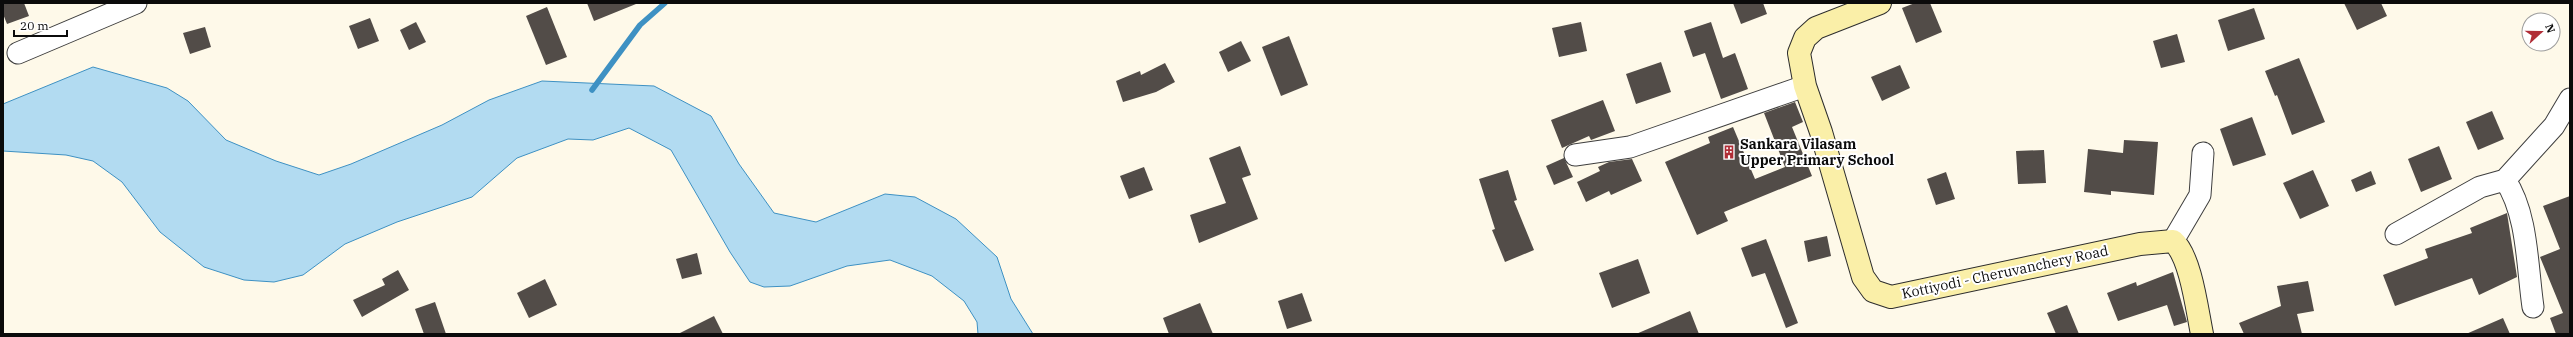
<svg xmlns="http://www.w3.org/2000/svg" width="2573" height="337" font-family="'IBM Plex Serif',serif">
	<rect width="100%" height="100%" fill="#fef9e9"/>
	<!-- water -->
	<path fill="#b2dbf1" stroke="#3e91c3" d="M93,67L167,88L188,101L226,140L276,161L319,175L351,164L442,125L489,100L542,81L654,86L711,116L739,164L774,213L816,222L885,194L915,197L956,219L997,257L1011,299L1033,334H978L977,322L964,301L932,276L890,260L847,266L790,286L764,287L750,282L730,252L671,150L629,128L593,140L568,139L517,158L472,197L397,222L345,244L303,275L274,282L244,280L204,267L160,232L122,182L93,161L66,155L3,151V104Z"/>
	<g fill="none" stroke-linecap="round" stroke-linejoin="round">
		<!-- stream -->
		<path stroke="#3e91c3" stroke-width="5.5" d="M592,90L640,25L665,3"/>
	</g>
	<!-- building -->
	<g fill="#524c48">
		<path d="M3,3H24L29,16L7,24L3,14Z"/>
		<path d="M587,3H636V4L594,21Z"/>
		<path d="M1733,3H1763L1767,14L1741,24Z"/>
		<path d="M1915,3H1930L1942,32L1916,43L1902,8Z"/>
		<path d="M2344,3H2381L2387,16L2357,30Z"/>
		<path d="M547,7L567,57L546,65L526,16Z"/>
		<path d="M2254,8L2265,39L2228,51L2218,20Z"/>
		<path d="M370,18L379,41L358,49L349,26Z"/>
		<path d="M416,22L426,42L409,50L400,30Z"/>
		<path d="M1581,22L1587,51L1559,57L1552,28Z"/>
		<path d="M1711,22L1723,58L1735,53L1748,89L1721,99L1705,53L1693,57L1684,31Z"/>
		<path d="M205,27L211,47L190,54L183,33Z"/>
		<path d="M2177,34L2185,62L2161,68L2153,41Z"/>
		<path d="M1289,36L1308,85L1281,96L1262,47Z"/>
		<path d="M1241,41L1251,61L1228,72L1219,52Z"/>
		<path d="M2299,58L2325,122L2292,135L2277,95L2275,96L2265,71Z"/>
		<path d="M1661,62L1671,92L1636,104L1626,74Z"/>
		<path d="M1165,63L1175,82L1156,92L1123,102L1116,81L1140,71L1141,75Z"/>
		<path d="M1900,65L1910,88L1882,101L1871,77Z"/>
		<path d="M1603,100L1615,131L1591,140L1589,136L1562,148L1551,120Z"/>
		<path d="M1795,102L1803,122L1792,127L1812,176L1724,212L1728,221L1697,235L1665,162L1710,143L1708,137L1733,127L1755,179L1785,167L1764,113Z"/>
		<path d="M2492,111L2504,139L2478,150L2466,122Z"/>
		<path d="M2252,117L2266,155L2233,166L2220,129Z"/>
		<path d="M2124,140L2158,142L2154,195L2111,191V195L2084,192L2088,149L2123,153Z"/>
		<path d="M1240,146L1251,175L1242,178L1258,219L1199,243L1190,215L1226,203L1209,158Z"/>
		<path d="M2439,146L2452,179L2421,192L2408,159Z"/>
		<path d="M2044,150L2046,183L2018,184L2016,151Z"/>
		<path d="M1564,158L1573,177L1554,185L1546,166Z"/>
		<path d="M1632,159L1642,181L1611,195L1609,191L1586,202L1577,182L1600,171L1598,167L1609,162Z"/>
		<path d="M1144,167L1153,190L1129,199L1120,176Z"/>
		<path d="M1508,170L1517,200L1514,201L1534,250L1505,262L1492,230L1495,229L1479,179Z"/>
		<path d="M2313,170L2329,206L2300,219L2283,183Z"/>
		<path d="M2371,171L2376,184L2356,192L2351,180Z"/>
		<path d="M1946,172L1955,199L1936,205L1927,179Z"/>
		<path d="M2570,196V334H2556L2550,318L2563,313L2540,257L2560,249L2543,206Z"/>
		<path d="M2507,213L2517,277L2479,295L2472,278L2395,306L2383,275L2428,258L2425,249L2472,233L2470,228Z"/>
		<path d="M1827,236L1831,256L1808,262L1804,241Z"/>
		<path d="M1766,239L1798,323L1786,328L1765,273L1752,277L1741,248Z"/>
		<path d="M697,253L702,274L682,279L676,259Z"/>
		<path d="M1638,259L1650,293L1612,308L1599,273Z"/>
		<path d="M398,270L409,290L362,317L353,300L385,285L382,279Z"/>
		<path d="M2173,272L2187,322L2174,326L2167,305L2118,321L2107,293L2136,282L2137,286Z"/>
		<path d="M545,279L557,305L529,318L517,293Z"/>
		<path d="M2308,281L2314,311L2297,314L2302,334H2244L2239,323L2281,306L2277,286Z"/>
		<path d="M1302,293L1312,321L1287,329L1278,301Z"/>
		<path d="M435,302L446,334H424L415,309Z"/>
		<path d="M1200,303L1213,334H1169L1163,318Z"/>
		<path d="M2067,305L2079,334H2056L2047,313Z"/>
		<path d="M1690,311L1699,334H1636Z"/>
		<path d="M714,316L723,334H678Z"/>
		<path d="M2503,318L2510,334H2466Z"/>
	</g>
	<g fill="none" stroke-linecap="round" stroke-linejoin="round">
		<!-- street casing -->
		<g stroke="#3e3e3e" stroke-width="23">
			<g id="street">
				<path d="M18,53L136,3"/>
				<path d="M1575,155L1630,147L1805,86"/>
				<path d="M2505,180C2528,214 2527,266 2533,307"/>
				<path d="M2396,234L2480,187L2505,180L2554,126L2570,99"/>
				<path d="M2173,241L2200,195L2203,153"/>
			</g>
		</g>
		<!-- secondary casing -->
		<g stroke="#2d2d2d" stroke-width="24">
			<path id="secondary" d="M1880,3L1816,28L1805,38L1799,53L1805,86L1821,132L1863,277L1873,291L1891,297L2140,244L2173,241C2191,257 2197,310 2202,334"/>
		</g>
		<!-- street -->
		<use href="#street" stroke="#fff" stroke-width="21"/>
		<!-- secondary -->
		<use href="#secondary" stroke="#faefa8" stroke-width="22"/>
	</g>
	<!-- icons -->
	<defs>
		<g id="building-bare" transform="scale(1.08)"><path d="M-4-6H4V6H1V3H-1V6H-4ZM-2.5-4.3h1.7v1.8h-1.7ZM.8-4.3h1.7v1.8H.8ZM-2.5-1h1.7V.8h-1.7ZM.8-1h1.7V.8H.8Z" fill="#b02d36" stroke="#fff" stroke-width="2.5" paint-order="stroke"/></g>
	</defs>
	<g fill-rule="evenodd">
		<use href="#building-bare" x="1729" y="152"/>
	</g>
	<g text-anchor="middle" stroke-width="4" stroke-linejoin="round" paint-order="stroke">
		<!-- poi labels -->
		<g font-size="14" font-weight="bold" fill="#0b0b0b" stroke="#fff" text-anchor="start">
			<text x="1740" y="149">Sankara Vilasam<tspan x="1740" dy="16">Upper Primary School</tspan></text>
		</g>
		<!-- street labels -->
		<g font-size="14" fill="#0b0b0b" stroke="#fff">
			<text transform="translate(2005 272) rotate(-12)" y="5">Kottiyodi - Cheruvanchery Road</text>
		</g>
	</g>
	<!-- border -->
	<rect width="2573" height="337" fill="none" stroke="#0b0b0b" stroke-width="8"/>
	<!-- north arrow -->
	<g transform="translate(2541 32) rotate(69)"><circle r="19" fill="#ffffff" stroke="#9d9d9d"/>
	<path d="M0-3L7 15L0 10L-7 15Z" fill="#b02d36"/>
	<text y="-6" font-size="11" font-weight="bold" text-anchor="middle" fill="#0b0b0b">N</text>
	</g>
	<!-- scale -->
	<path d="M14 30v6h53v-6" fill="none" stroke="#0b0b0b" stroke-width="2"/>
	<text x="20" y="30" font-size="12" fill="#0b0b0b" stroke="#ffffff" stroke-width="3" paint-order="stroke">20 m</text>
</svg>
